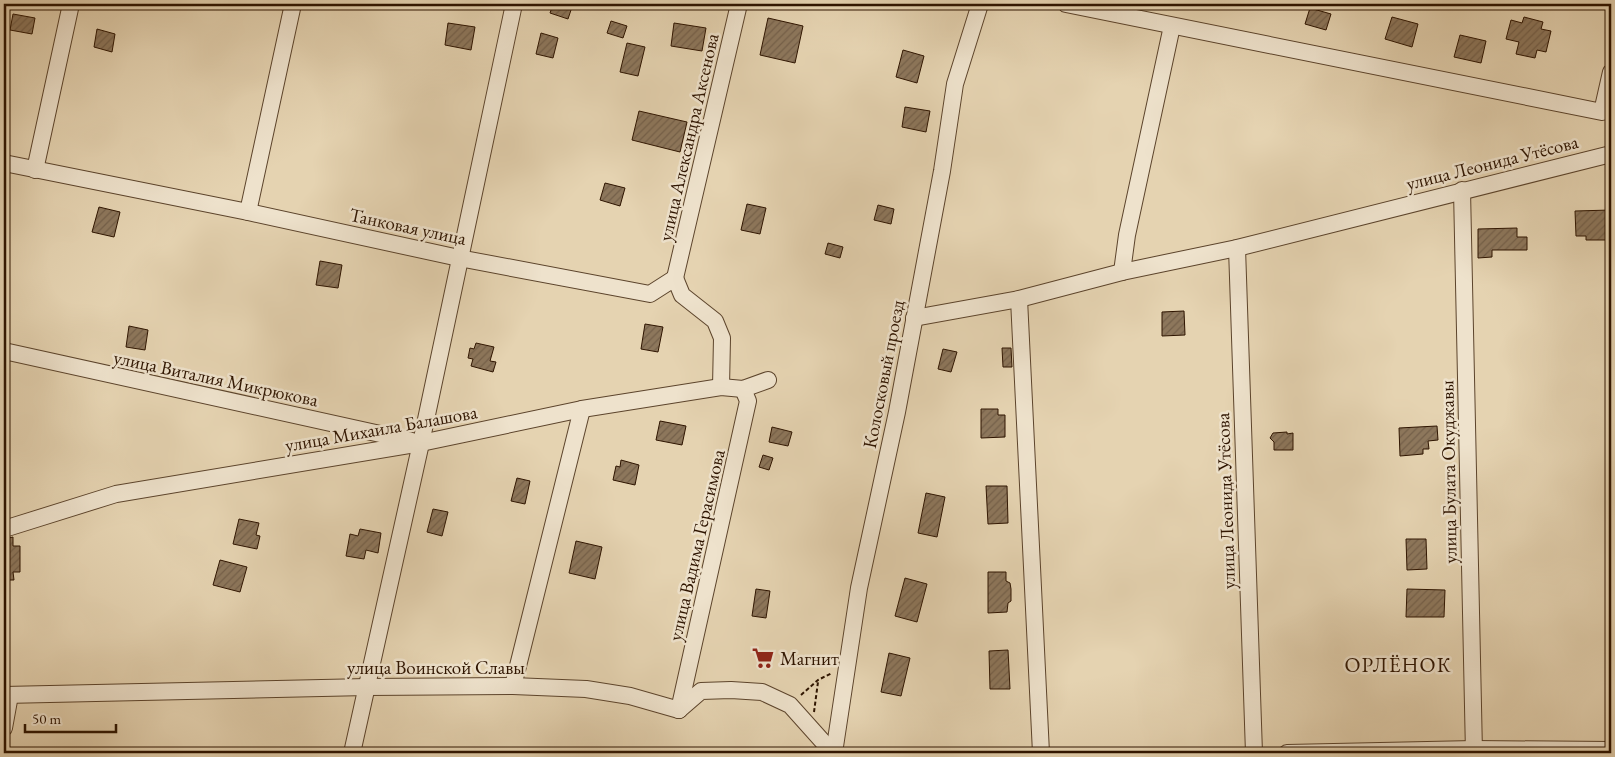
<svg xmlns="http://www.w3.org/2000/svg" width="1615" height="757" font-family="'EB Garamond',serif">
	<defs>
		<pattern id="building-hatch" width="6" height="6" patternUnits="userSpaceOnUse" patternTransform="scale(1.25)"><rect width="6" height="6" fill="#8d775c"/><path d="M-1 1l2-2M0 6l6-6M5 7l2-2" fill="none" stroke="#74604a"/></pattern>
	</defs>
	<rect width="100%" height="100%" fill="#e5d3b1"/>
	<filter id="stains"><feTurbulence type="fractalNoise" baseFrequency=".004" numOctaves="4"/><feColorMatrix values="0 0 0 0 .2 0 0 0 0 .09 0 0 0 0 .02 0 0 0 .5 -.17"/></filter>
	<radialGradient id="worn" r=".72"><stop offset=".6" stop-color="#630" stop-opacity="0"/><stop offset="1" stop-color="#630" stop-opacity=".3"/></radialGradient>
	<!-- building -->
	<g fill="url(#building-hatch)" stroke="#2e1400">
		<path d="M553,4H573L568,19L550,13Z"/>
		<path d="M1310,8L1331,14L1326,30L1305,24Z"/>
		<path d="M13,14L35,18L32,34L10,30Z"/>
		<path d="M1392,17L1418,24L1412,47L1385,39Z"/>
		<path d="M1524,17L1543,22L1541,29L1551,31L1546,52L1537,50L1535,58L1516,54L1519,42L1506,39L1511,20L1522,23Z"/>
		<path d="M768,18L803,26L795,63L760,55Z"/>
		<path d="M611,21L627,26L623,38L607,33Z"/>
		<path d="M448,23L475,27L471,50L445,45Z"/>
		<path d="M674,23L706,28L702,51L671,46Z"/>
		<path d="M97,29L115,34L112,52L94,47Z"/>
		<path d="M541,33L558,38L553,58L536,54Z"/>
		<path d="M1460,35L1486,41L1481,63L1454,57Z"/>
		<path d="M627,43L645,47L638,76L620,72Z"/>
		<path d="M903,50L924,56L917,83L896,77Z"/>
		<path d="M905,107L930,111L926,132L902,127Z"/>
		<path d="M639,111L687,122L680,152L632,140Z"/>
		<path d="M605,183L625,188L620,206L600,200Z"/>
		<path d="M747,204L766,208L760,234L741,230Z"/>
		<path d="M878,205L894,209L891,224L874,220Z"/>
		<path d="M99,207L120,212L114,237L92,232Z"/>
		<path d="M1611,210V236H1606L1607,240H1586V236H1576L1575,211Z"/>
		<path d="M1517,228V237H1527V250H1492V257L1478,258V229Z"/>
		<path d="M828,243L843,247L840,258L825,254Z"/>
		<path d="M320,261L342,265L338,288L316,285Z"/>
		<path d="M1184,311L1185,335L1162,336V312Z"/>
		<path d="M645,324L663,327L658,352L641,349Z"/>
		<path d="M129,326L148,330L145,350L126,347Z"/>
		<path d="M476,343L494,347L490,361L496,362L493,372L471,366L473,359L468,358L470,348L474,349Z"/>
		<path d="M1002,348H1011L1012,367H1003Z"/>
		<path d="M943,349L957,352L951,372L938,369Z"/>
		<path d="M981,409H998V415H1005V437L981,438Z"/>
		<path d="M660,421L686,426L682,445L656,440Z"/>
		<path d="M1437,426L1438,440L1428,441L1429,449H1423V454L1400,456L1399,428Z"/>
		<path d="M772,427L792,432L788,446L769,442Z"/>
		<path d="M1287,432V434L1293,433V450H1274V442L1270,438L1273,433Z"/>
		<path d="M763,455L773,458L769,470L759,467Z"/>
		<path d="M621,460L639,465L635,485L613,480L616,466L620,467Z"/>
		<path d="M517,478L530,481L525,504L511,501Z"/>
		<path d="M986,486H1007L1008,523L988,524Z"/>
		<path d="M926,493L945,497L937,537L918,533Z"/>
		<path d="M433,509L448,512L442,536L427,532Z"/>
		<path d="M239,519L259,523L256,535L260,536L257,549L233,544Z"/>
		<path d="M360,529L381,533L378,553L366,550L364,559L346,556L350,534L358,536Z"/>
		<path d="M13,537V546H20V572H13L14,580H4V539Z"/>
		<path d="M1406,539H1426L1427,569L1407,570Z"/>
		<path d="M576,541L602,547L595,579L569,573Z"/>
		<path d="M220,560L247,567L240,592L213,585Z"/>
		<path d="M988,572H1006V581L1010,583L1011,589V601L1008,603L1007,612L988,613Z"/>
		<path d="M905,578L927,584L917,622L895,616Z"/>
		<path d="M756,589L770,591L766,618L752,616Z"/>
		<path d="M1407,589L1445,590L1444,617H1406Z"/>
		<path d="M1008,650L1010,689H990L989,651Z"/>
		<path d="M889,653L910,658L901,696L881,692Z"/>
	</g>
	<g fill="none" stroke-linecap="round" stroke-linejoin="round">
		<!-- minor casing -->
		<g stroke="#5c442c" stroke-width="18">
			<g id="minor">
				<path d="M1066,4L1602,112L1611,72"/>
				<path d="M4,163L248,212L459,258L650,294L675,278L682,295L715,321L722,338L721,387"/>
				<path d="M35,170L71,4"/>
				<path d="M1462,190L1474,753"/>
				<path d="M248,212L293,4"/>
				<path d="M1237,248L1254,753"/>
				<path d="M1122,272L1127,235L1172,26"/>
				<path d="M675,278L739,4"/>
				<path d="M1019,299L1041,753"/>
				<path d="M914,318L1019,299L1122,272L1237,248L1611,154"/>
				<path d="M4,351L412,441"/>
				<path d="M4,529L116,494L421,443L582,409L721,387L743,389L768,380"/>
				<path d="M513,686L582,409"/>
				<path d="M4,695L367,687L513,686L586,689L630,696L679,710"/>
				<path d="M679,710L748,401L743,389"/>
				<path d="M679,710L701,691L731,690L762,692L790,705L833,753"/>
				<path d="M4,728L10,695"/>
				<path d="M352,753L421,443L514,4"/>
				<path d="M834,753L859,588L897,412L942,171L955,84L980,4"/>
				<path d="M1287,753L1474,749L1611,750"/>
			</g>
		</g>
		<!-- path -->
		<g stroke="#2e1400" stroke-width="2" stroke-dasharray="4 2.5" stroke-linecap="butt">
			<path d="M801,695L818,680L832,673"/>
			<path d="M814,712L818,682"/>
		</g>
		<!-- minor -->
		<use href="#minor" stroke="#eee2cc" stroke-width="16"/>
	</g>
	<!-- icons -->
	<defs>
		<g id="supermarket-bare" transform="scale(1.725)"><path d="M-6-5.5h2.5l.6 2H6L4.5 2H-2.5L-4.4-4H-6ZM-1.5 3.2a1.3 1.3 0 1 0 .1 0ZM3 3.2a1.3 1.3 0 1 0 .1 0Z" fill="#8f2418" stroke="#eee2cc" stroke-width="2.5" paint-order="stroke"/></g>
	</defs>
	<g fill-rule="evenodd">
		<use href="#supermarket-bare" x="763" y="658"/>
	</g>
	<g text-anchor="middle" stroke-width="5" stroke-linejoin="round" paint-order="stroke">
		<!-- street labels -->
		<g font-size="19" fill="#2e1400" stroke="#eee2cc">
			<text transform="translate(688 137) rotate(-77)" y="7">улица Александра Аксенова</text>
			<text transform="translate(1492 162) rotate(-14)" y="7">улица Леонида Утёсова</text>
			<text transform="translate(408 226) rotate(12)" y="7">Танковая улица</text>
			<text transform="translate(883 374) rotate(-79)" y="7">Колосковый проезд</text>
			<text transform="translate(216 378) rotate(12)" y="7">улица Виталия Микрюкова</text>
			<text transform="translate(381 428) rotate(-10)" y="7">улица Михаила Балашова</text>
			<text transform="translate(1448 472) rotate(-91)" y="7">улица Булата Окуджавы</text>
			<text transform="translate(1225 501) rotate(-92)" y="7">улица Леонида Утёсова</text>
			<text transform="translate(696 545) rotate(-77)" y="7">улица Вадима Герасимова</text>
			<text x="436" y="674">улица Воинской Славы</text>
		</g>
		<!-- poi labels -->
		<g font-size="19" fill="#2e1400" stroke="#eee2cc" text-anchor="start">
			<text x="780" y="665">Магнит</text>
		</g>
		<!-- quarter labels -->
		<g font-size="21" letter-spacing="1" fill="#2e1400" stroke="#eee2cc">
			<text x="1398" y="672">ОРЛЁНОК</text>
		</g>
	</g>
	<!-- margin -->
	<rect width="1615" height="757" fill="none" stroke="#e5d3b1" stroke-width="20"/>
	<rect x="5" y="5" width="1605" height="747" fill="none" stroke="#2e1400" stroke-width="2.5"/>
	<rect x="10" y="10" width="1595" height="737" fill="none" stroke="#2e1400"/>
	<!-- scale -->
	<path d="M25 724v8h91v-8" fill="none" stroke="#2e1400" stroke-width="2.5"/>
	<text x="32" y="724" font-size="15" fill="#2e1400" stroke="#eee2cc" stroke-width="4" paint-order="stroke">50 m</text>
	<rect width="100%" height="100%" filter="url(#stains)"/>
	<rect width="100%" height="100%" fill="url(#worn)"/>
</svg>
